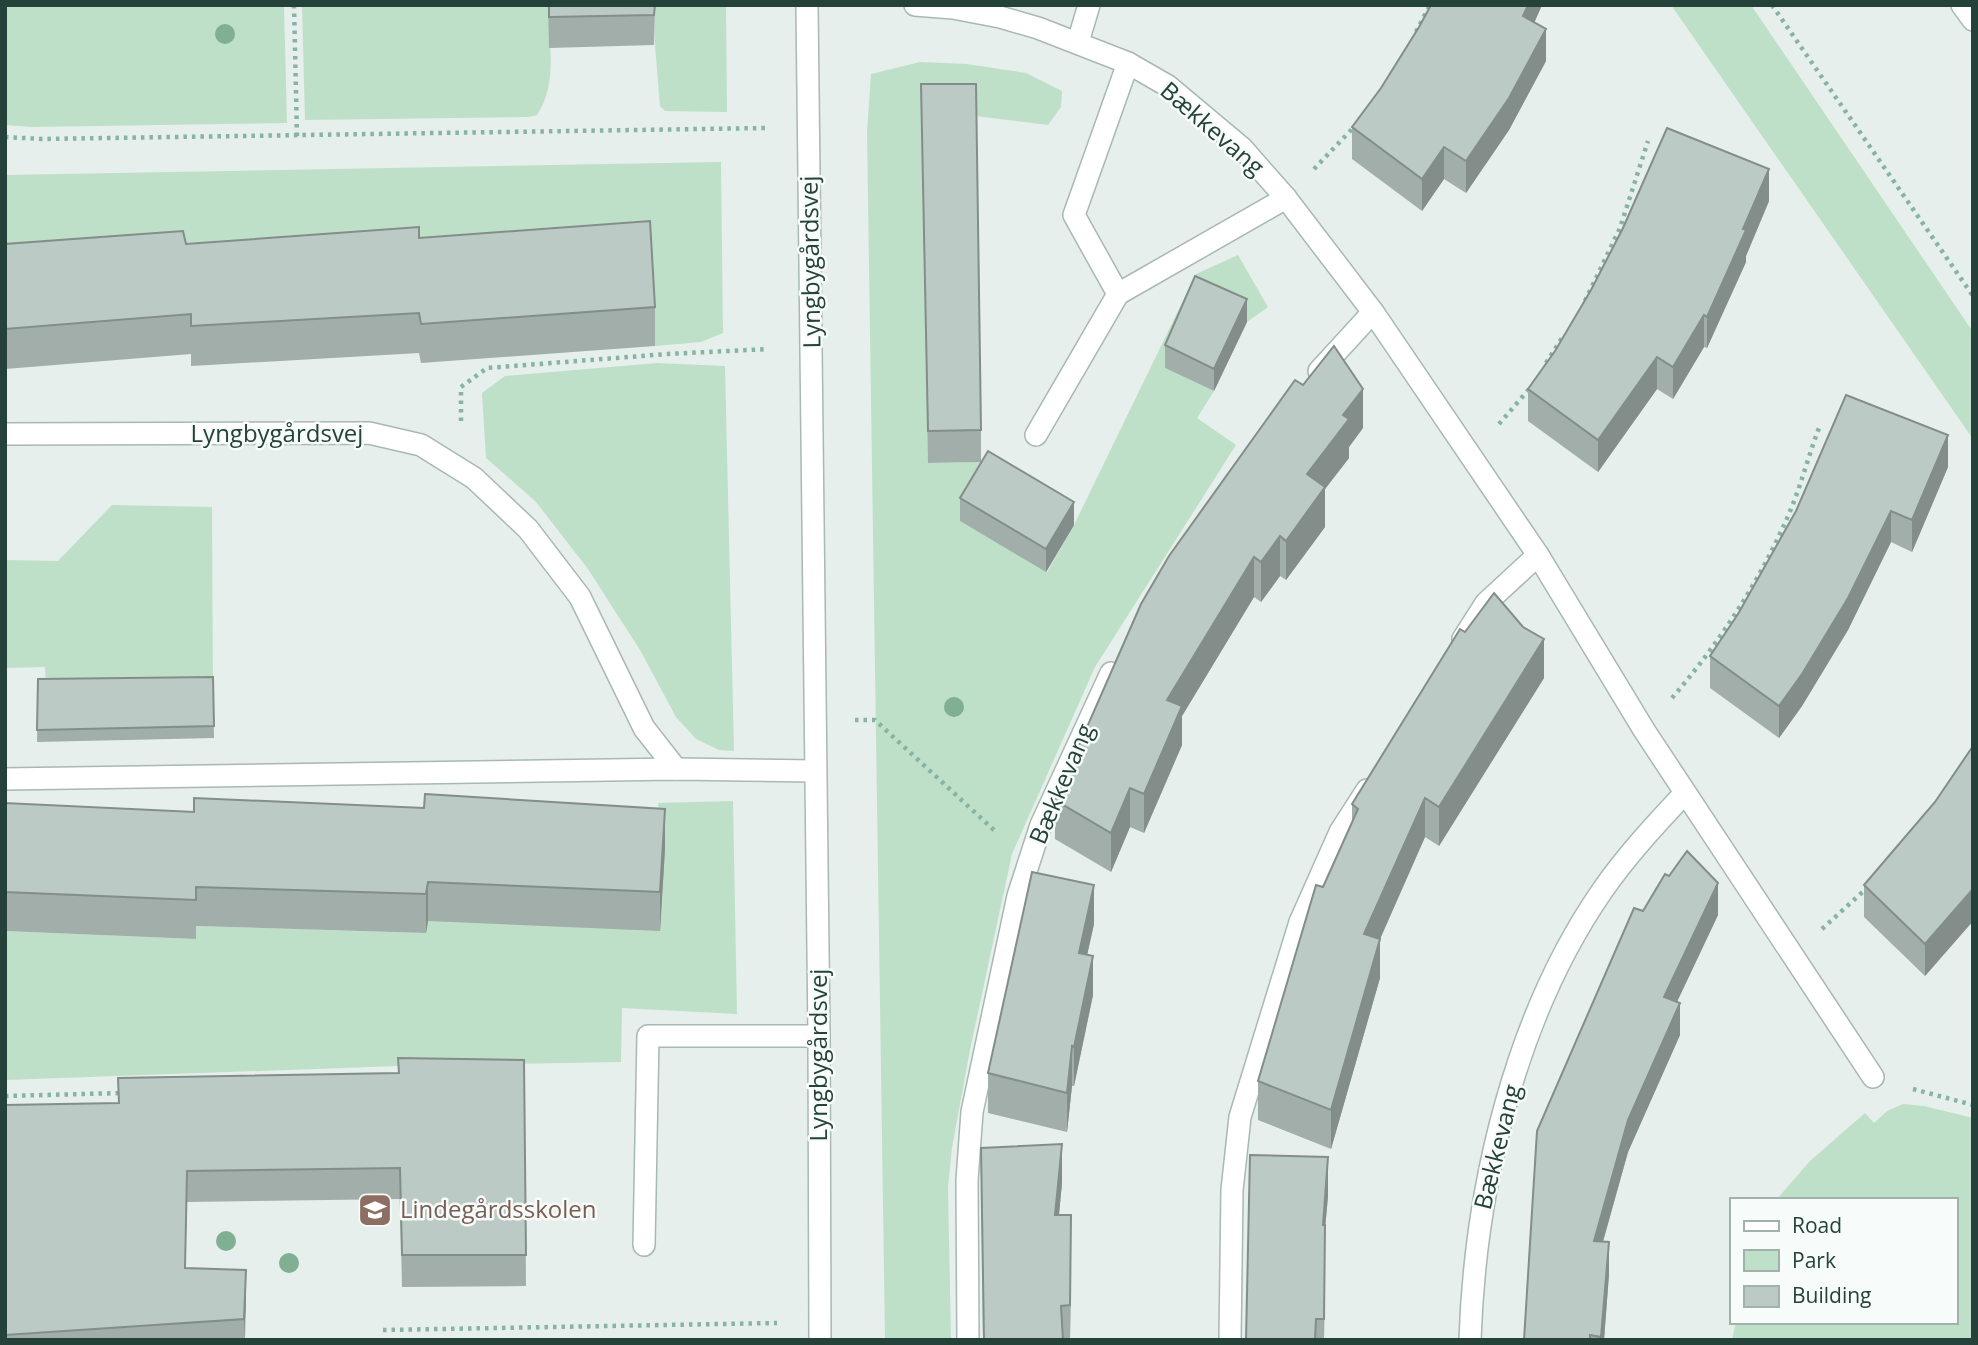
<svg xmlns="http://www.w3.org/2000/svg" width="1978" height="1345" font-family="'Open Sans',sans-serif">
	<rect width="100%" height="100%" fill="#e6efeb"/>
	<!-- green -->
	<g fill="#bfe0c8">
		<path d="M5,5H284L287,123L33,127L5,125Z"/>
		<path d="M302,5H548C549,40 558,85 537,115L529,117L305,120Z"/>
		<path d="M654,5H726L727,112L665,111L660,106L655,45Z"/>
		<path d="M1671,5H1751L1973,332V439Z"/>
		<path d="M920,62L967,64L1026,73L1062,91L1061,107L1048,125L976,116L928,463L981,462L988,473L960,521L1047,572L1074,525L1196,274L1238,255L1268,307L1247,322L1165,368L1214,391L1197,418L1236,445L1095,667L1012,854L970,1050L952,1148L948,1187L951,1340H885L867,132L871,74Z"/>
		<path d="M721,162L723,333L701,342L655,346L650,261L5,283V175Z"/>
		<path d="M657,363L725,366L734,751L719,750L696,739L676,717L640,650L588,569L536,502L486,458L482,393L505,376Z"/>
		<path d="M112,505L212,507L213,689L46,691L45,667L5,668V560L58,561Z"/>
		<path d="M733,801L737,1014L622,1008L621,1062L398,1066L5,1080V931L196,939V926L425,933L428,921L665,849L658,803Z"/>
		<path d="M1903,1104L1924,1106L1973,1118V1340H1732L1736,1322H1955V1200H1776L1810,1161L1865,1113L1874,1123L1887,1111Z"/>
	</g>
	<g fill="none" stroke-linecap="round" stroke-linejoin="round">
		<!-- service casing -->
		<g stroke="#a8b8b2" stroke-width="24">
			<g id="service">
				<path d="M1118,294L1074,215L1128,63"/>
				<path d="M1036,435L1118,294L1286,198"/>
				<path d="M644,1245L648,1036H819"/>
			</g>
		</g>
		<!-- minor casing -->
		<g stroke="#a8b8b2" stroke-width="24">
			<g id="minor">
				<path d="M807,5L819,1036L820,1340"/>
				<path d="M915,5L953,8L1000,17L1038,28L1128,63L1168,86L1242,148L1286,198L1373,312L1538,555L1644,730L1873,1077"/>
				<path d="M1078,42L1089,5"/>
				<path d="M1319,371L1373,312"/>
				<path d="M5,434L369,433L421,445L474,478L528,529L580,597L644,728L676,769"/>
				<path d="M1463,639L1486,603L1538,555"/>
				<path d="M5,779L676,769L815,771"/>
				<path d="M968,1340L967,1180L972,1112L1018,896L1041,825L1111,673"/>
				<path d="M1230,1340L1232,1190L1240,1117L1300,922L1340,832L1367,790"/>
				<path d="M1470,1340C1475,1188 1515,1017 1602,891C1626,856 1656,824 1685,793"/>
			</g>
		</g>
		<!-- tertiary casing -->
		<g stroke="#a8b8b2" stroke-width="24">
			<path id="tertiary" d="M1962,5L1973,20"/>
		</g>
		<!-- path -->
		<g stroke="#86b3a5" stroke-width="4.5" stroke-dasharray="3.5 5" stroke-linecap="butt">
			<path d="M294,5L297,136"/>
			<path d="M1772,5L1973,296"/>
			<path d="M1416,32L1430,5"/>
			<path d="M5,137L42,139L767,128"/>
			<path d="M1314,169L1354,127"/>
			<path d="M1585,301L1620,228L1648,141"/>
			<path d="M1546,363L1562,338"/>
			<path d="M461,421V387L487,368L667,354L768,349"/>
			<path d="M1499,424L1530,388"/>
			<path d="M1672,698C1721,641 1762,578 1791,509C1802,482 1809,454 1819,428"/>
			<path d="M855,720H875L995,831"/>
			<path d="M1822,929L1868,887"/>
			<path d="M1913,1089L1973,1105"/>
			<path d="M5,1096L123,1093"/>
			<path d="M383,1330L777,1323"/>
		</g>
		<!-- service -->
		<use href="#service" stroke="#fff" stroke-width="21"/>
		<!-- minor -->
		<use href="#minor" stroke="#fff" stroke-width="21"/>
		<!-- tertiary -->
		<use href="#tertiary" stroke="#fff" stroke-width="21"/>
	</g>
	<!-- trees -->
	<g fill="#80af93">
		<circle cx="225" cy="34" r="10"/>
		<circle cx="954" cy="707" r="10"/>
		<circle cx="226" cy="1241" r="10"/>
		<circle cx="289" cy="1263" r="10"/>
	</g>
	<!-- wall -->
	<g fill="#a1aea9">
		<path d="M548,5H655L654,45L549,48Z"/>
		<path d="M1542,5L1534,23L1546,61L1509,130L1466,193L1444,179L1422,211L1352,159V127Z"/>
		<path d="M921,84L981,430V462L928,463Z"/>
		<path d="M1769,201L1746,256V262L1707,348L1704,347L1673,399L1657,389L1598,472L1528,421V389Z"/>
		<path d="M419,238L655,307V346L421,363L419,353L191,366V354L5,369V244H186Z"/>
		<path d="M1247,322L1214,391L1165,368V345Z"/>
		<path d="M1363,428L1349,447V458L1325,489V527L1286,580L1280,576L1261,602L1254,597L1182,716V745L1144,833L1130,827L1111,872L1055,839V800L1141,604Z"/>
		<path d="M1948,467L1912,552L1891,542L1848,630L1802,706L1779,738L1710,688V656L1738,614Z"/>
		<path d="M960,498L1074,525L1046,572L960,521Z"/>
		<path d="M1465,632L1544,678L1439,846L1425,837L1380,939V978L1331,1149L1258,1120V1081L1323,887L1352,822V804Z"/>
		<path d="M213,677L214,738L37,742L38,679Z"/>
		<path d="M1973,746V921L1925,976L1864,917V885L1935,802Z"/>
		<path d="M5,803L665,849L660,931L428,921L426,933L196,926V939L5,931Z"/>
		<path d="M1643,911L1718,915L1677,1002L1680,1035L1628,1152L1603,1242L1609,1274L1604,1340H1524Z"/>
		<path d="M1094,924L1087,954L1093,995L1074,1086H1072L1067,1132L988,1113V1073Z"/>
		<path d="M524,1060L526,1286L402,1287L400,1199L187,1202L185,1268L246,1301L245,1340H5V1105L118,1103Z"/>
		<path d="M981,1148L1062,1183L1059,1215L1071,1254L1070,1340H983Z"/>
		<path d="M1328,1196L1325,1229L1324,1340H1246Z"/>
	</g>
	<!-- shaded-wall -->
	<g fill="#838d89">
		<path d="M1528,5H1542L1523,48V16Z"/>
		<path d="M1546,29V61L1509,130L1466,193V161Z"/>
		<path d="M1444,147V179L1422,211V179Z"/>
		<path d="M1769,169V201L1746,256V262L1707,348V317Z"/>
		<path d="M1247,299V322L1214,391V369Z"/>
		<path d="M1704,315V347L1673,399V367Z"/>
		<path d="M1657,357V389L1598,472V440Z"/>
		<path d="M1363,389V428L1349,447V458L1325,489V527L1286,580V541L1307,474L1343,415Z"/>
		<path d="M1948,435V467L1912,552V520Z"/>
		<path d="M1074,502V525L1046,572V549Z"/>
		<path d="M1891,511V542L1848,630L1802,706L1779,738V706Z"/>
		<path d="M1280,536V576L1261,602V562Z"/>
		<path d="M1254,557V597L1182,716V745L1144,833V794L1167,700Z"/>
		<path d="M1544,639V678L1439,846V807Z"/>
		<path d="M1130,788V827L1111,872V833Z"/>
		<path d="M1425,798V837L1380,939V978L1331,1149V1110L1364,934Z"/>
		<path d="M665,809V849L660,931V892Z"/>
		<path d="M428,882V921L426,933V894Z"/>
		<path d="M1718,883V915L1664,1029V997Z"/>
		<path d="M1094,885V924L1079,992V953Z"/>
		<path d="M1973,889V921L1925,976V944Z"/>
		<path d="M1093,956V995L1074,1086V1047Z"/>
		<path d="M1680,1003V1035L1628,1152L1594,1273V1241L1628,1120Z"/>
		<path d="M1072,1046V1086L1067,1132V1093Z"/>
		<path d="M1062,1144V1183L1055,1254V1215Z"/>
		<path d="M1328,1157V1196L1325,1229L1324,1340L1323,1225Z"/>
		<path d="M1071,1215V1254L1070,1340V1305Z"/>
		<path d="M1609,1242V1274L1604,1340H1601Z"/>
		<path d="M246,1270V1301L244,1340V1319Z"/>
	</g>
	<!-- building -->
	<g fill="#bbcac4" stroke="#838d89" stroke-width="2">
		<path d="M549,5H655L654,15L549,17Z"/>
		<path d="M1431,5H1528L1523,16L1546,29L1509,98L1466,161L1444,147L1422,179L1352,127L1381,88L1419,27Z"/>
		<path d="M921,84H976L981,430L928,431Z"/>
		<path d="M1667,128L1769,169L1743,229L1746,230L1707,317L1704,315L1673,367L1657,357L1598,440L1528,389L1555,351L1591,290L1623,228Z"/>
		<path d="M650,221L655,307L421,324L419,313L191,326V314L5,329V244L183,231L186,244L419,227V238Z"/>
		<path d="M1195,276L1247,299L1214,369L1165,345Z"/>
		<path d="M1334,346L1363,389L1343,415L1349,419L1307,474L1325,487L1286,541L1280,536L1261,562L1254,557L1167,700L1182,706L1144,794L1130,788L1111,833L1055,800L1141,604L1169,556L1295,380L1303,385Z"/>
		<path d="M1846,395L1948,435L1912,520L1891,511L1848,598L1802,674L1779,706L1710,656L1738,614L1796,511Z"/>
		<path d="M988,451L1074,502L1046,549L960,498Z"/>
		<path d="M1494,593L1523,627L1544,639L1439,807L1425,798L1364,934L1380,939L1331,1110L1258,1081L1316,885L1323,887L1358,809L1352,804L1460,629L1465,632Z"/>
		<path d="M213,677L214,726L37,730L38,679Z"/>
		<path d="M1973,746V889L1925,944L1864,885L1935,802Z"/>
		<path d="M425,794L665,809L660,892L428,882L426,894L196,887V900L5,892V803L194,812V798L424,808Z"/>
		<path d="M1687,851L1718,883L1664,997L1680,1003L1628,1120L1594,1241L1609,1242L1601,1337L1590,1335V1340H1524L1537,1131L1634,908L1643,911L1665,874L1669,876Z"/>
		<path d="M1032,872L1094,885L1079,953L1093,956L1074,1047L1072,1046L1067,1093L988,1073Z"/>
		<path d="M398,1058L524,1060L526,1255H402L400,1168L187,1171L185,1268L246,1270L244,1319L5,1335V1105L119,1103L118,1078L399,1073Z"/>
		<path d="M1062,1144L1055,1215H1071L1070,1305L1061,1306L1063,1340H984L981,1148Z"/>
		<path d="M1250,1155L1328,1157L1323,1225H1325L1324,1319H1316L1315,1340H1246Z"/>
	</g>
	<!-- icons -->
	<defs>
		<g id="school-square" transform="scale(1.75)"><rect x="-9" y="-9" width="18" height="18" rx="4" fill="#8d6e63" stroke="#f7fbf9"/><path d="M0-5L7-2L0 1L-7-2ZM-4 1L0 2.5L4 1V4Q0 6-4 4Z" fill="#fff"/></g>
	</defs>
	<g fill-rule="evenodd">
		<use href="#school-square" x="375" y="1210"/>
	</g>
	<g text-anchor="middle" stroke-width="5" stroke-linejoin="round" paint-order="stroke">
		<!-- street labels -->
		<g font-size="24" fill="#24423a" stroke="#f7fbf9">
			<text transform="translate(1212 129) rotate(41)" y="8">Bækkevang</text>
			<text transform="translate(811 262) rotate(-91)" y="8">Lyngbygårdsvej</text>
			<text x="277" y="442">Lyngbygårdsvej</text>
			<text transform="translate(1062 784) rotate(-67)" y="8">Bækkevang</text>
			<text transform="translate(819 1055) rotate(-90)" y="8">Lyngbygårdsvej</text>
			<text transform="translate(1498 1147) rotate(-76)" y="8">Bækkevang</text>
		</g>
		<!-- education labels -->
		<g font-size="24" fill="#785e54" stroke="#f7fbf9" text-anchor="start">
			<text x="400" y="1218">Lindegårdsskolen</text>
		</g>
	</g>
	<!-- border -->
	<rect width="1978" height="1345" fill="none" stroke="#24423a" stroke-width="14"/>
	<!-- legend -->
	<rect x="1730" y="1198" width="228" height="126" fill="#f7fbf9" stroke="#a3b1ad" stroke-width="2"/>
	<rect x="1744" y="1221" width="35" height="10" fill="#ffffff" stroke="#a3b1ad" stroke-width="2"/>
	<text x="1792" y="1233" font-size="21" fill="#24423a">Road</text>
	<rect x="1744" y="1250" width="35" height="21" fill="#bfe0c8" stroke="#a3b1ad" stroke-width="2"/>
	<text x="1792" y="1268" font-size="21" fill="#24423a">Park</text>
	<rect x="1744" y="1286" width="35" height="21" fill="#bbcac4" stroke="#a3b1ad" stroke-width="2"/>
	<text x="1792" y="1303" font-size="21" fill="#24423a">Building</text>
</svg>
